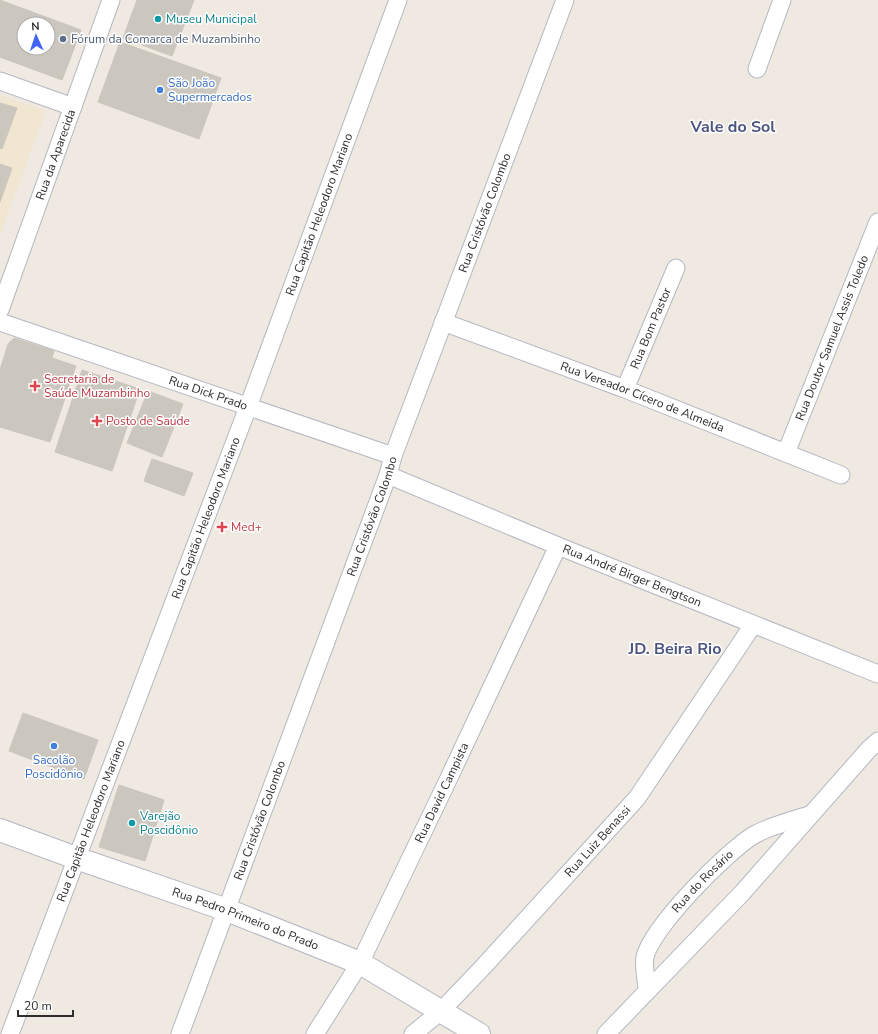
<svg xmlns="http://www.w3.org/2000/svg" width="878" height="1034" font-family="'Nunito Sans',sans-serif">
	<rect width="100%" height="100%" fill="#efe9e1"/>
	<!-- education -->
	<path fill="#f0e6d1" d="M0,95L46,111L0,235Z"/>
	<!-- building -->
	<g fill="#cbc7bf" stroke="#cbc5ba" fill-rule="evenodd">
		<path d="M0,0L81,30L62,80L0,57ZM24,24H48V48H24Z"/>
		<path d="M137,0H194L172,56L123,38Z"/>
		<path d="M120,42L221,78L199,139L98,102Z"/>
		<path d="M0,103L17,108L2,149L0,148Z"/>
		<path d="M0,164L12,168L0,202Z"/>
		<path d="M14,338L54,351L52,358L76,366L50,442L0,427V370L8,344Z"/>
		<path d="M82,370L140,389L112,471L55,452Z"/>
		<path d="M148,391L183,404L162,457L127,443Z"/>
		<path d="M152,459L193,473L184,496L144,481Z"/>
		<path d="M23,713L98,740L84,779L9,751Z"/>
		<path d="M119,785L164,800L145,861L99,847Z"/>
	</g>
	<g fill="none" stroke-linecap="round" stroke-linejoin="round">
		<!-- street casing -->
		<g stroke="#b4b7c1" stroke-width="19">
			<g id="street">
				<path d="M757,69L782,0"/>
				<path d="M0,81L73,107"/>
				<path id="s1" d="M0,310L111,0"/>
				<path id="s2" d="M0,322L393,456"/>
				<path id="s3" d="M443,322L625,389L841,475"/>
				<path id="s4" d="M625,389L676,268"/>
				<path id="s5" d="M786,453L878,222"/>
				<path id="s6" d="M388,475L558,546L878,674"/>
				<path id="s7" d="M647,991C647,981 643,967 645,957C652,927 727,851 754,835C767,827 794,820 809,815"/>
				<path id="s8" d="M10,1034L248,407L398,0"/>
				<path id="s9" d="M180,1034L388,475L393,456L565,0"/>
				<path id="s10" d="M315,1034L360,963L448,780L558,546"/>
				<path id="s11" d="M413,1034L441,1011L484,966L637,798L753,625"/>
				<path d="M606,1034L743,892L869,749L878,741"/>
			</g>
		</g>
		<!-- secondary casing -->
		<g stroke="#b4b7c1" stroke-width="24">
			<g id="secondary">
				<path id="s12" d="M0,830L76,858L227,910L360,963L479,1034"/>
			</g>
		</g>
		<!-- street -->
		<use href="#street" stroke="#fff" stroke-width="17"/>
		<!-- secondary -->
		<use href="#secondary" stroke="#fff" stroke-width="22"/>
	</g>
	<!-- markers -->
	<g fill="#0f9aa8" stroke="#fff" stroke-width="1.5">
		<circle cx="158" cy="19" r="4"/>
		<circle cx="132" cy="823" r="4"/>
	</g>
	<circle fill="#5c6f8a" stroke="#fff" stroke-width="1.5" cx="63" cy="39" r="4"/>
	<g fill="#3f7fe0" stroke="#fff" stroke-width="1.5">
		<circle cx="160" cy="90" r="4"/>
		<circle cx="54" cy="746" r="4"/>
	</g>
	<g fill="#e0444e" stroke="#fff" stroke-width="1.5">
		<path d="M33 380h4v4h4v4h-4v4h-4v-4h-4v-4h4z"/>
		<path d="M95 415h4v4h4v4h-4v4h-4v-4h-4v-4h4z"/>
		<path d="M220 521h4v4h4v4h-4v4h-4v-4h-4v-4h4z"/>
	</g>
	<g text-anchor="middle" stroke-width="3" stroke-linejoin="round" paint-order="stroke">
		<!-- culture labels -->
		<g font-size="12" fill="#0d838f" stroke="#fff" text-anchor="start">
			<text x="166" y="23">Museu Municipal</text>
			<text x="140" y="820">Varejão<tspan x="140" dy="14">Poscidônio</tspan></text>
		</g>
		<!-- service labels -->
		<g font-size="12" fill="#4e5e75" stroke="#fff" text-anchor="start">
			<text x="71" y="43">Fórum da Comarca de Muzambinho</text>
		</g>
		<!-- shop labels -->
		<g font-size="12" fill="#366cbe" stroke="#fff" text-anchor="start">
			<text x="168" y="87">São João<tspan x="168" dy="14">Supermercados</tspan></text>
			<text x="54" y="764" text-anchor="middle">Sacolão<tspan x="54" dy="14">Poscidônio</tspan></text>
		</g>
		<!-- street labels -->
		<g font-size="12" fill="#2e2e2e" stroke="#fff">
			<text dy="4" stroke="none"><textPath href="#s1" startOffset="165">Rua da Aparecida</textPath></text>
			<text dy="4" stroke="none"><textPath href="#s9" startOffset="876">Rua Cristóvão Colombo</textPath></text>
			<text dy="4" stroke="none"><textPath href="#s8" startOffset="876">Rua Capitão Heleodoro Mariano</textPath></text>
			<text dy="4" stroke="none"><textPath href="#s4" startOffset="66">Rua Bom Pastor</textPath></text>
			<text dy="4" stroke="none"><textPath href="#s5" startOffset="124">Rua Doutor Samuel Assis Toledo</textPath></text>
			<text dy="4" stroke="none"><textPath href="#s2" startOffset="220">Rua Dick Prado</textPath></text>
			<text dy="4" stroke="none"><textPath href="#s3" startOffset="213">Rua Vereador Cícero de Almeida</textPath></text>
			<text dy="4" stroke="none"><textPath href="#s9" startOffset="552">Rua Cristóvão Colombo</textPath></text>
			<text dy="4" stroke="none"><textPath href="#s8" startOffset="552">Rua Capitão Heleodoro Mariano</textPath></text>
			<text dy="4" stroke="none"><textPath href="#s6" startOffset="264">Rua André Birger Bengtson</textPath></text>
			<text dy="4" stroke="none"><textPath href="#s10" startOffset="273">Rua David Campista</textPath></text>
			<text dy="4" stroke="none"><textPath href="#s8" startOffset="228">Rua Capitão Heleodoro Mariano</textPath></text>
			<text dy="4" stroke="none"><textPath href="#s9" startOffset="228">Rua Cristóvão Colombo</textPath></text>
			<text dy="4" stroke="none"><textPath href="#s11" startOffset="267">Rua Luiz Benassi</textPath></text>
			<text dy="4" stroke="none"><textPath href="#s7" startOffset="130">Rua do Rosário</textPath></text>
			<text dy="4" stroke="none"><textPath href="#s12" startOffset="261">Rua Pedro Primeiro do Prado</textPath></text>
		</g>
		<!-- health labels -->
		<g font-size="12" fill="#be3a42" stroke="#fff" text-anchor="start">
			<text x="44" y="383">Secretaria de<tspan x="44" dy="14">Saúde Muzambinho</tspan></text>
			<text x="106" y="425">Posto de Saúde</text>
			<text x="231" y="531">Med+</text>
		</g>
		<!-- district labels -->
		<g font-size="16" font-weight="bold" fill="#4d5680" stroke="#fff">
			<text x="733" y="132">Vale do Sol</text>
			<text x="675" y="654">JD. Beira Rio</text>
		</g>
	</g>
	<!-- north arrow -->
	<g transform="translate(36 36) rotate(357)"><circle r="19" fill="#ffffff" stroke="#ababab"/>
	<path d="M0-3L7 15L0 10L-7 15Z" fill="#4264fb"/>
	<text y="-6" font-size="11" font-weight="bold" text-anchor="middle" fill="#2e2e2e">N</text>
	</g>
	<!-- scale -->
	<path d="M18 1010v6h55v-6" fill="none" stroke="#2e2e2e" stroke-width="2"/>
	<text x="24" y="1010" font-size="12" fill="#2e2e2e" stroke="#ffffff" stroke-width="3" paint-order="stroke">20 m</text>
</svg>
